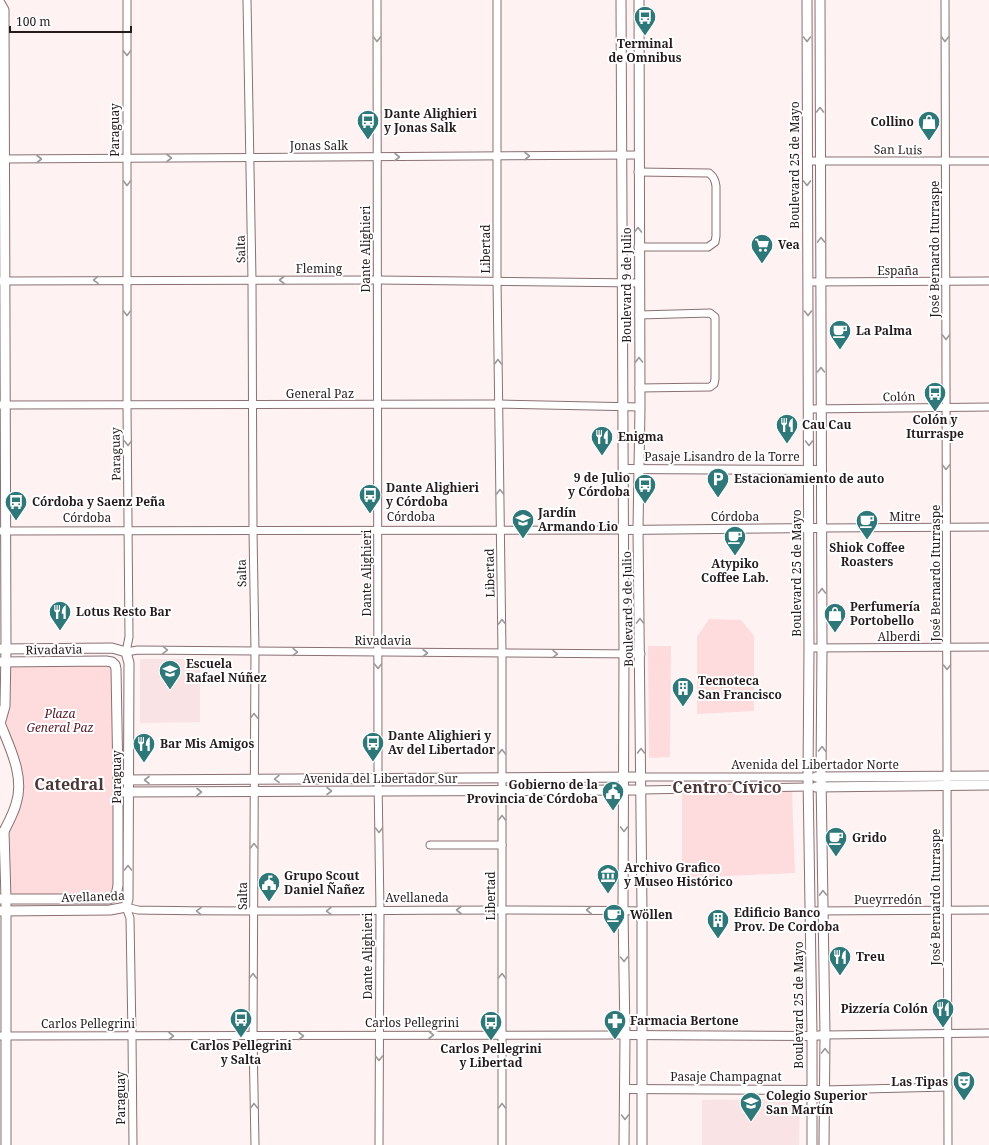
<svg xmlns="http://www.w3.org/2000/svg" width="989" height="1145" font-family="'Noto Serif',serif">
	<rect width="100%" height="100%" fill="#fef2f3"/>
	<!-- built -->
	<g fill="#fae3e4">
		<path d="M140,659H200V722L140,723Z"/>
		<path d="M773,1099L800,1101L799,1145H702V1100Z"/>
	</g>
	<!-- green -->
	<g fill="#fedbdd">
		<path d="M709,619L741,620L754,636V711L697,714V637Z"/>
		<path d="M648,646H671L670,757L649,758Z"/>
		<path d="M5,662H112L116,896L6,899L4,831L19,785L0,724Z"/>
		<path d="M792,791L795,873L682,878V793Z"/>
	</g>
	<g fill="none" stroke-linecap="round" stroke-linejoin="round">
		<!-- minor casing -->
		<g stroke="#8a7072" stroke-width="9">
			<g id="minor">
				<path d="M127,0V405L129,637L126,652L138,650L641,654"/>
				<path d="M247,0L252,280L253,530L255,651L253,1036L255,1145"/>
				<path d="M377,0L378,778L380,911L379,1145"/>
				<path d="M497,0V280L502,653V1145"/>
				<path d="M945,0L948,1145"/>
				<path d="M0,159L638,155"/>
				<path d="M807,161H989"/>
				<path d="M638,172L709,173C714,177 715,180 716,186V236L715,242L708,247H638"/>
				<path d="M0,281L377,280L639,283"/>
				<path d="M808,282L989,281"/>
				<path d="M639,315L710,313L715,317V379L714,384L710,387L639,388"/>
				<path d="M0,405L499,404L640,407"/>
				<path d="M809,409L989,407"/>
				<path d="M822,528L989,527"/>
				<path d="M0,531L624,530"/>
				<path d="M809,648L989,647"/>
				<path d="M641,777H808"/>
				<path d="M642,790L809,787"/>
				<path d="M430,845H502"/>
				<path d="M126,907L138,910C306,913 474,908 642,911"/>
				<path d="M126,907L130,918L132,1036L133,1145"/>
				<path d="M811,911L989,910"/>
				<path d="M825,1035L989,1033"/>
				<path d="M0,1036L625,1035"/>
				<path d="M824,1090L948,1087"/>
			</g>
		</g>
		<!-- tertiary casing -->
		<g stroke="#8a7072" stroke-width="10">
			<g id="tertiary">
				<path d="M623,469L822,470"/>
				<path d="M624,530L822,528"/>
				<path d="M625,1035L812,1036L825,1035"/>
				<path d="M625,1089L824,1090"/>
			</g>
		</g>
		<!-- secondary casing -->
		<g stroke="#8a7072" stroke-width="11">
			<g id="secondary">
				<path d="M621,0L624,654L623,910L625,1035L624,1145"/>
				<path d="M639,0L640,407L638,529L642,911V1145"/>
				<path d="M807,0L809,648L808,777L812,1036V1145"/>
				<path d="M820,0L822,648L821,777L825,1035L824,1145"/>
				<path d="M0,3L4,10L6,649L5,706L0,724"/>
				<path d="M0,649L112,648L126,652"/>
				<path d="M126,652L129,663L128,899L126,907"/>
				<path d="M0,662L106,661L112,662L115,665"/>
				<path d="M115,665L116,669L118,780V885L116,896"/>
				<path d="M0,723C10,748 25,777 16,804C13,815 7,825 2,835"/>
				<path d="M816,777L989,776"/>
				<path d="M118,780L641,777"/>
				<path d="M816,787L989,785"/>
				<path d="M118,792L642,790"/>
				<path d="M4,831L6,899V1145"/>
				<path d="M0,899H109L116,896"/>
				<path d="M0,911L110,910L126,907"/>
			</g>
		</g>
		<!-- minor -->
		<use href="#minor" stroke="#fff" stroke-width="7"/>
		<!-- tertiary -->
		<use href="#tertiary" stroke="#fff" stroke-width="8"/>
		<!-- secondary -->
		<use href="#secondary" stroke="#fff" stroke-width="9"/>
	</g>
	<!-- one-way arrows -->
	<defs><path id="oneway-chevron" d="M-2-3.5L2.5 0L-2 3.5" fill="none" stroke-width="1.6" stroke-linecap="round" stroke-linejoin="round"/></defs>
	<g stroke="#9d9899">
		<use href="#oneway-chevron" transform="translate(377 39) rotate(90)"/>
		<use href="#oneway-chevron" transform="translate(807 39) rotate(90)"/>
		<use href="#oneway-chevron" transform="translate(945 39) rotate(90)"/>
		<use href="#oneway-chevron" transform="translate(127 53) rotate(90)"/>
		<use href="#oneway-chevron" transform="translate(820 110) rotate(-90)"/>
		<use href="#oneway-chevron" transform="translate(527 156)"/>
		<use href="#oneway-chevron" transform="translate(397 157)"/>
		<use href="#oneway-chevron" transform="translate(169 158)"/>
		<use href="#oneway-chevron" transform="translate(39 159)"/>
		<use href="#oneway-chevron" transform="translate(127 183) rotate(90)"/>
		<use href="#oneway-chevron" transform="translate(807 183) rotate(89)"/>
		<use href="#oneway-chevron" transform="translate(638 230) rotate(-90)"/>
		<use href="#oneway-chevron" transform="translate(821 240) rotate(-91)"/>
		<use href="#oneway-chevron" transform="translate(96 280) rotate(179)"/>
		<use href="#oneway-chevron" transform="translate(282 280) rotate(180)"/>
		<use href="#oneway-chevron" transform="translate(127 313) rotate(90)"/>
		<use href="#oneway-chevron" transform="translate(808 313) rotate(90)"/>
		<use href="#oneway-chevron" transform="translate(946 337) rotate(90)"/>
		<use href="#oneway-chevron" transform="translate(639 360) rotate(-91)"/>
		<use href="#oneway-chevron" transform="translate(498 362) rotate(-91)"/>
		<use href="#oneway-chevron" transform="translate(821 370) rotate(-90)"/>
		<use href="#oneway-chevron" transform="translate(128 443) rotate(89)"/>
		<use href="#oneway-chevron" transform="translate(809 443) rotate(90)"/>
		<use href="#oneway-chevron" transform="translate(946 467) rotate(90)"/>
		<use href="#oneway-chevron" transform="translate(500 492) rotate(-91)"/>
		<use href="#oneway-chevron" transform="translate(822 591) rotate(-90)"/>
		<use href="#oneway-chevron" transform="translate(640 621) rotate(-91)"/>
		<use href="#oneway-chevron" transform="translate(502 622) rotate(-91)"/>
		<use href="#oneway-chevron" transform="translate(165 650) rotate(1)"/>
		<use href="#oneway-chevron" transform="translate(295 652) rotate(1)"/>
		<use href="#oneway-chevron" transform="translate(425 653)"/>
		<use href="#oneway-chevron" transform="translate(555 654) rotate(1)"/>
		<use href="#oneway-chevron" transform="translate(378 666) rotate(90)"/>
		<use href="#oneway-chevron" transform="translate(947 667) rotate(90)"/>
		<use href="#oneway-chevron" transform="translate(254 716) rotate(-90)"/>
		<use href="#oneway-chevron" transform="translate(822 749) rotate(-89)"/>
		<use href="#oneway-chevron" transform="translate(641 751) rotate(-90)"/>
		<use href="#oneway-chevron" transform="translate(502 752) rotate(-90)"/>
		<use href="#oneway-chevron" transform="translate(277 779) rotate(179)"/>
		<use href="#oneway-chevron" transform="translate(147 780) rotate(180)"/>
		<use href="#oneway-chevron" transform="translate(329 791)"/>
		<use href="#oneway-chevron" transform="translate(199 792)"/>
		<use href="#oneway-chevron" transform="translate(502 818) rotate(-90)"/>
		<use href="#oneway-chevron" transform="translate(624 829) rotate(90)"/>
		<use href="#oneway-chevron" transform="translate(379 830) rotate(89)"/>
		<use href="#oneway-chevron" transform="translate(254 846) rotate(-90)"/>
		<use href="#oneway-chevron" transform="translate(128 868) rotate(-90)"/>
		<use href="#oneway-chevron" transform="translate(823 893) rotate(-91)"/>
		<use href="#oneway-chevron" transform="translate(459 910) rotate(180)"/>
		<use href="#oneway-chevron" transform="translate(589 910) rotate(-180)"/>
		<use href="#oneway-chevron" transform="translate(199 911) rotate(-179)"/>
		<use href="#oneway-chevron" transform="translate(329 911) rotate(179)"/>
		<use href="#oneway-chevron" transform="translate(624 959) rotate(89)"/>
		<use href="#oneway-chevron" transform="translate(253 976) rotate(-89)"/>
		<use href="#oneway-chevron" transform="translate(502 976) rotate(-89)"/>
		<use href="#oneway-chevron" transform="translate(431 1035)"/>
		<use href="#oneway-chevron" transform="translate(171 1036)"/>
		<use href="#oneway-chevron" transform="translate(301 1036)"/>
		<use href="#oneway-chevron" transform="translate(825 1051) rotate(-90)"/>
		<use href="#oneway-chevron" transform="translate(379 1058) rotate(90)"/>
		<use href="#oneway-chevron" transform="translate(254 1106) rotate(-91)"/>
		<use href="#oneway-chevron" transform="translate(502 1106) rotate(-90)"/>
		<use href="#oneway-chevron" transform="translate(625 1117) rotate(90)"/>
	</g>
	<!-- icons -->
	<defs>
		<g id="bus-pin" transform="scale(1.15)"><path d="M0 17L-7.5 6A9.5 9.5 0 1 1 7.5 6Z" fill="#2e787a" stroke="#fff"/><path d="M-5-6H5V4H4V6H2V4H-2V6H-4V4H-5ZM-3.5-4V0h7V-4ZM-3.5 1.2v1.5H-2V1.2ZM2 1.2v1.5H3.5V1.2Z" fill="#fff"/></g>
		<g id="shop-pin" transform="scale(1.15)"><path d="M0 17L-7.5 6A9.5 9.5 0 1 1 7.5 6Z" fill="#2e787a" stroke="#fff"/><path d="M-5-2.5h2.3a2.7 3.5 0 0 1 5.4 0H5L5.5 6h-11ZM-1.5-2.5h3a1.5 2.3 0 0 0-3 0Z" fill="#fff"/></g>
		<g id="supermarket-pin" transform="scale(1.15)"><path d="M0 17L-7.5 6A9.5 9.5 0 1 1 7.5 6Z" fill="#2e787a" stroke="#fff"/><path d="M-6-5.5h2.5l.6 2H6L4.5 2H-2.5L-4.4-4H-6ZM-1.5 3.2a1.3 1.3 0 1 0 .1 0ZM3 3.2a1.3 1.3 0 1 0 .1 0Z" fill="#fff"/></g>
		<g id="cafe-pin" transform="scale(1.15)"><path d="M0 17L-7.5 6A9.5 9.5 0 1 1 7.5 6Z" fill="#2e787a" stroke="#fff"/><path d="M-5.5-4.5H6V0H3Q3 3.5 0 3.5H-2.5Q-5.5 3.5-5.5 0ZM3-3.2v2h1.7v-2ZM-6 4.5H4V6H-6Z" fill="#fff"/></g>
		<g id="restaurant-pin" transform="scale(1.15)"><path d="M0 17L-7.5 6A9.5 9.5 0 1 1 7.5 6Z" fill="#2e787a" stroke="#fff"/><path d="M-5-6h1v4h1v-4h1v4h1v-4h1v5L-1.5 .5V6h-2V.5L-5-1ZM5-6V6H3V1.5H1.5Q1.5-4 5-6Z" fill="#fff"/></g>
		<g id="parking-pin" transform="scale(1.15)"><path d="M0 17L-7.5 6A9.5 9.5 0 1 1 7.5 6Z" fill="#2e787a" stroke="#fff"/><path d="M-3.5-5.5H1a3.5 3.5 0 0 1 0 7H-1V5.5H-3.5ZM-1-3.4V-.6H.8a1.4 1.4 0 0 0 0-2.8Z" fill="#fff"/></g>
		<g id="school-pin" transform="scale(1.15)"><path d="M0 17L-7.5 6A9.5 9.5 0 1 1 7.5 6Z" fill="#2e787a" stroke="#fff"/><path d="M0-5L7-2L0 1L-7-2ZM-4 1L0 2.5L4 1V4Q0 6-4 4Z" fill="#fff"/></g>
		<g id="building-pin" transform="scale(1.15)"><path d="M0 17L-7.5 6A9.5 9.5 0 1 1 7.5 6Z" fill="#2e787a" stroke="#fff"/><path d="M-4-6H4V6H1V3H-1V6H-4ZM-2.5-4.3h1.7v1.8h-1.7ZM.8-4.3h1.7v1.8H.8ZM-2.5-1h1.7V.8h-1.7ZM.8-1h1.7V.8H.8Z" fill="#fff"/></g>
		<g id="civic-pin" transform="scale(1.15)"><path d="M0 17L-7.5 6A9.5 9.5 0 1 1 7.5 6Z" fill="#2e787a" stroke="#fff"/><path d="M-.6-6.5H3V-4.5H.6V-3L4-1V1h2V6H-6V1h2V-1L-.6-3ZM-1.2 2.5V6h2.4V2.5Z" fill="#fff"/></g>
		<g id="museum-pin" transform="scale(1.15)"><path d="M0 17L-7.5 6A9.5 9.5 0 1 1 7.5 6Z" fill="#2e787a" stroke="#fff"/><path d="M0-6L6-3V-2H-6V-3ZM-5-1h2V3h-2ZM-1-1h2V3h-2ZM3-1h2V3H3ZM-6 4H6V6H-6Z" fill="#fff"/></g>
		<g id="pharmacy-pin" transform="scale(1.15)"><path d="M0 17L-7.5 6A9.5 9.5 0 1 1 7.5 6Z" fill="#2e787a" stroke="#fff"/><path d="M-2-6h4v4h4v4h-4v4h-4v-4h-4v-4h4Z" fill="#fff"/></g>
		<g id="theatre-pin" transform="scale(1.15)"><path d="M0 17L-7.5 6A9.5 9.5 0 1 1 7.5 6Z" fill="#2e787a" stroke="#fff"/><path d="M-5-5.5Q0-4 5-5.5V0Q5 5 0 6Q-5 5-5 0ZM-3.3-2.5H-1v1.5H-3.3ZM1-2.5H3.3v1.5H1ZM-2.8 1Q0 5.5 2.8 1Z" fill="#fff"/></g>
	</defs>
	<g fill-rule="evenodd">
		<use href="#bus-pin" x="645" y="17"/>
		<use href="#bus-pin" x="368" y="121"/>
		<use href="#shop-pin" x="929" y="122"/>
		<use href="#supermarket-pin" x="762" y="245"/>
		<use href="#cafe-pin" x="840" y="331"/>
		<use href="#bus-pin" x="935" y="393"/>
		<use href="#restaurant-pin" x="787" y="425"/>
		<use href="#restaurant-pin" x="602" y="437"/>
		<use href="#parking-pin" x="718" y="479"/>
		<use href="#bus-pin" x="645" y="485"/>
		<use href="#bus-pin" x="370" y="495"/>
		<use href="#bus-pin" x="16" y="502"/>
		<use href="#school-pin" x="523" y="520"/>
		<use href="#cafe-pin" x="867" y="521"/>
		<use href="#cafe-pin" x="735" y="537"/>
		<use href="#restaurant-pin" x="60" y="612"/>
		<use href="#shop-pin" x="835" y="614"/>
		<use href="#school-pin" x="170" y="671"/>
		<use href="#building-pin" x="683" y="688"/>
		<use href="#bus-pin" x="373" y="743"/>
		<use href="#restaurant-pin" x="144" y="744"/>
		<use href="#civic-pin" x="613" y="792"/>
		<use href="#cafe-pin" x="836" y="838"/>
		<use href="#museum-pin" x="608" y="875"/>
		<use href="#civic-pin" x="269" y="883"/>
		<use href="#cafe-pin" x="614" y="915"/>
		<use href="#building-pin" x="718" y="920"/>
		<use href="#restaurant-pin" x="840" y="957"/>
		<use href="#restaurant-pin" x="943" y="1009"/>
		<use href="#bus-pin" x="241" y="1019"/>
		<use href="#pharmacy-pin" x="615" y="1021"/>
		<use href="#bus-pin" x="491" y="1022"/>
		<use href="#theatre-pin" x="964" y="1082"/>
		<use href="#school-pin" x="751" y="1103"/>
	</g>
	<g text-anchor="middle" stroke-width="4" stroke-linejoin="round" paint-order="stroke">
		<!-- poi labels -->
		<g font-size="12" font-weight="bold" fill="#251b1c" stroke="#fff" text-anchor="start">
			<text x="645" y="48" text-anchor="middle">Terminal<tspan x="645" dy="14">de Omnibus</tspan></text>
			<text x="384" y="118">Dante Alighieri<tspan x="384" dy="14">y Jonas Salk</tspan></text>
			<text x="914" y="126" text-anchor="end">Collino</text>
			<text x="778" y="249">Vea</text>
			<text x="856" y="335">La Palma</text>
			<text x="935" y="424" text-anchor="middle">Colón y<tspan x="935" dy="14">Iturraspe</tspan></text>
			<text x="802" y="429">Cau Cau</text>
			<text x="618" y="441">Enigma</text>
			<text x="630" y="482" text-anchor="end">9 de Julio<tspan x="630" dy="14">y Córdoba</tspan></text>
			<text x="734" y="483">Estacionamiento de auto</text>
			<text x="386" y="492">Dante Alighieri<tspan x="386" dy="14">y Córdoba</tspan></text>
			<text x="32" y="506">Córdoba y Saenz Peña</text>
			<text x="538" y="517">Jardín<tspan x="538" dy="14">Armando Lio</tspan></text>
			<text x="867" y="552" text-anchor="middle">Shiok Coffee<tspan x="867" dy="14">Roasters</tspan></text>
			<text x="735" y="568" text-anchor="middle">Atypiko<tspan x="735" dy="14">Coffee Lab.</tspan></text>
			<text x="850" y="611">Perfumería<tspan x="850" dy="14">Portobello</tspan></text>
			<text x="76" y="616">Lotus Resto Bar</text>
			<text x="186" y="668">Escuela<tspan x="186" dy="14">Rafael Núñez</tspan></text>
			<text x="698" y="685">Tecnoteca<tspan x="698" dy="14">San Francisco</tspan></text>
			<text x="388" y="740">Dante Alighieri y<tspan x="388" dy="14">Av del Libertador</tspan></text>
			<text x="160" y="748">Bar Mis Amigos</text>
			<text x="598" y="789" text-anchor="end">Gobierno de la<tspan x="598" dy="14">Provincia de Córdoba</tspan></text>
			<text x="852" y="842">Grido</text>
			<text x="624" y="872">Archivo Grafico<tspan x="624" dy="14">y Museo Histórico</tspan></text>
			<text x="284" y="880">Grupo Scout<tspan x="284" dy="14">Daniel Ñañez</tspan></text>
			<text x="734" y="917">Edificio Banco<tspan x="734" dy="14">Prov. De Cordoba</tspan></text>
			<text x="630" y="919">Wöllen</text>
			<text x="856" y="961">Treu</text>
			<text x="928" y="1013" text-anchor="end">Pizzería Colón</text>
			<text x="630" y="1025">Farmacia Bertone</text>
			<text x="241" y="1050" text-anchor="middle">Carlos Pellegrini<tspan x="241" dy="14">y Salta</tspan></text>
			<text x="491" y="1053" text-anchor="middle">Carlos Pellegrini<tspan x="491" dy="14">y Libertad</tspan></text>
			<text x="948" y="1086" text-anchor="end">Las Tipas</text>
			<text x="766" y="1100">Colegio Superior<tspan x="766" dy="14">San Martín</tspan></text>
		</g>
		<!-- street labels -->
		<g font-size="12" fill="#251b1c" stroke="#fff">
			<text transform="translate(115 130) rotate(-90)" y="4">Paraguay</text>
			<text x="319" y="150">Jonas Salk</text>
			<text transform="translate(898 150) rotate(1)" y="4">San Luis</text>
			<text transform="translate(795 165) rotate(-90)" y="4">Boulevard 25 de Mayo</text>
			<text transform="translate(241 249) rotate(-91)" y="4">Salta</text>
			<text transform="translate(366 249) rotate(-90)" y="4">Dante Alighieri</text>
			<text transform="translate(486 249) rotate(-90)" y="4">Libertad</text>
			<text transform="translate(935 249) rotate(-90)" y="4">José Bernardo Iturraspe</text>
			<text x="319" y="273">Fleming</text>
			<text x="898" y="275">España</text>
			<text transform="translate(627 285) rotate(-90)" y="4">Boulevard 9 de Julio</text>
			<text x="320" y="398">General Paz</text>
			<text transform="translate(899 397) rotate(-1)" y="4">Colón</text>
			<text transform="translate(116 454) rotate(-91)" y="4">Paraguay</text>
			<text x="722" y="461">Pasaje Lisandro de la Torre</text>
			<text x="411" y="521">Córdoba</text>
			<text x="735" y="521">Córdoba</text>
			<text x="905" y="521">Mitre</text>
			<text x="87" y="522">Córdoba</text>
			<text transform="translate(242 573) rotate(-91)" y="4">Salta</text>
			<text transform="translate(367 573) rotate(-90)" y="4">Dante Alighieri</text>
			<text transform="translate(490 573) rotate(-91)" y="4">Libertad</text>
			<text transform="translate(797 573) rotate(-90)" y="4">Boulevard 25 de Mayo</text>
			<text transform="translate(936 573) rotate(-90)" y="4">José Bernardo Iturraspe</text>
			<text transform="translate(628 609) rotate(-91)" y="4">Boulevard 9 de Julio</text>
			<text x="899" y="641">Alberdi</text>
			<text x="383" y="645">Rivadavia</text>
			<text transform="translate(54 650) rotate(-1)" y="4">Rivadavia</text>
			<text x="815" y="769">Avenida del Libertador Norte</text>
			<text transform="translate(117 777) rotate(-90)" y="4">Paraguay</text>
			<text x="380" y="783">Avenida del Libertador Sur</text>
			<text transform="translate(243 896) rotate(-90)" y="4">Salta</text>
			<text transform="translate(491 896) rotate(-90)" y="4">Libertad</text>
			<text transform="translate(93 897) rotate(-2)" y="4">Avellaneda</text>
			<text transform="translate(936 897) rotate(-90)" y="4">José Bernardo Iturraspe</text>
			<text x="417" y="902">Avellaneda</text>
			<text x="888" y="904">Pueyrredón</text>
			<text transform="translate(368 956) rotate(-90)" y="4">Dante Alighieri</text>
			<text transform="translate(799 1005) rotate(-90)" y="4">Boulevard 25 de Mayo</text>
			<text x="412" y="1027">Carlos Pellegrini</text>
			<text x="88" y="1028">Carlos Pellegrini</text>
			<text x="726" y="1081">Pasaje Champagnat</text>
			<text transform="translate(121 1098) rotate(-90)" y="4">Paraguay</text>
		</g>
		<!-- park labels -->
		<g font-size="12" font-style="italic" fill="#571824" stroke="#fff">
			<text x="60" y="718">Plaza<tspan x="60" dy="14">General Paz</tspan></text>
		</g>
		<!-- district labels -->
		<g font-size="16" font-weight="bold" fill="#4c3638" stroke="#fff">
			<text x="69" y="790">Catedral</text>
			<text x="727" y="793">Centro Cívico</text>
		</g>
	</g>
	<!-- scale -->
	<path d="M10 26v6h121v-6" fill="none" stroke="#251b1c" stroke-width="2"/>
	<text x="16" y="26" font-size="12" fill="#251b1c" stroke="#ffffff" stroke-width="3" paint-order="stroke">100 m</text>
</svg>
